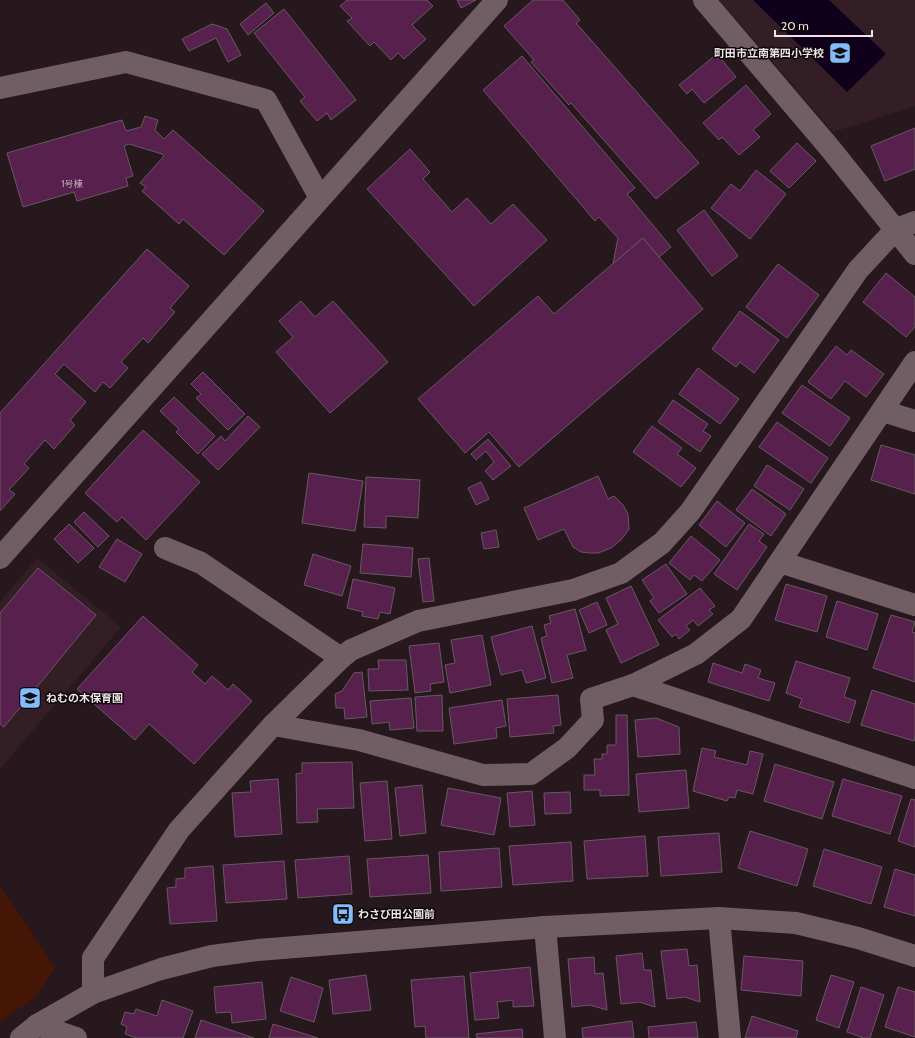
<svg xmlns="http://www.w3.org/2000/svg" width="915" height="1038" font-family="Cabin,'Noto Sans JP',sans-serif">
	<rect width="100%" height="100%" fill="#27181d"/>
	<!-- built -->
	<g fill="#331e26">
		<path d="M719,0H915V106L833,132Z"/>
		<path d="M37,558L121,627L0,769V602Z"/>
	</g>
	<!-- green -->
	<path fill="#451506" d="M0,886L55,967L36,997L0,1022Z"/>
	<!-- water -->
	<path fill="#11001c" d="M753,0H829L886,54L847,92Z"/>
	<!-- building -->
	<g fill="#57204d" stroke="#675964">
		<path d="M347,0H427L433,6L412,25L426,39L404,59L398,53L391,60L374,42L370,46L347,21L352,18L340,6Z"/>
		<path d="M457,0H476L461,8Z"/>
		<path d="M533,0H563L580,20L576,23L699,163L656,199L571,103L569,105L531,62L534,60L504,26Z"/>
		<path d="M266,3L274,13L248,35L240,24Z"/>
		<path d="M284,9L356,100L331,120L327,113L317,121L300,101L305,97L254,33Z"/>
		<path d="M212,24L227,29L241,55L228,62L216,38L189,51L182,39Z"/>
		<path d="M717,54L736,77L704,103L692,89L687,94L679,85Z"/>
		<path d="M522,56L635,188L627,194L671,247L659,257L643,238L613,264L618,238L599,217L595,221L483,90Z"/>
		<path d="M746,85L771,114L753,130L760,137L739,155L722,137L719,140L703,123Z"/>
		<path d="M145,116L158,120L155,130L164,139L173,130L264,211L224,255L183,219L179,224L142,191L146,187L140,183L164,156L162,154L129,144L124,146L133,176L126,178L128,186L77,201L74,192L23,207L7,153L122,120L126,131L141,127Z"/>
		<path d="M915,128V169L885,181L871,146Z"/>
		<path d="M797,143L816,161L789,188L770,171Z"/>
		<path d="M410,149L430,172L423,179L452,212L467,198L491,224L513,204L547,240L474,306L367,189Z"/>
		<path d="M756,170L786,194L750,239L711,208L731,184L740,191Z"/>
		<path d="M704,210L738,256L712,276L677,230Z"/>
		<path d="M643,238L703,309L519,467L489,432L465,453L418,399L538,296L554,314Z"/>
		<path d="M147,249L189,286L170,308L175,312L148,343L143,338L121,362L128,368L110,388L103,382L95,392L64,364L55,374L86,402L70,420L75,425L54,449L45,440L24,464L29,468L9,490L15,494L0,511V413Z"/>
		<path d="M778,264L819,295L787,338L746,307Z"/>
		<path d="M886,273L915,297V327L906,337L863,302Z"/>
		<path d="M301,301L315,317L333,301L388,362L330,413L276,352L293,337L279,321Z"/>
		<path d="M740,311L779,340L754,373L740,362L736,367L712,349Z"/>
		<path d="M836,346L847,355L851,350L884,374L866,397L845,381L831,399L808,382Z"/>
		<path d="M698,368L739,399L720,424L679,394Z"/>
		<path d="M203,372L245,414L228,430L196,398L201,394L191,384Z"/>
		<path d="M802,385L850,418L830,446L782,413Z"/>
		<path d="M174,397L215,436L198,454L176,432L179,429L160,411Z"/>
		<path d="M673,400L708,424L703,431L711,436L700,452L658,422Z"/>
		<path d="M248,416L260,427L218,470L202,454L221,436L225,441Z"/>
		<path d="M777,422L828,458L811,483L759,447Z"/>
		<path d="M652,426L682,448L677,454L696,468L681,487L633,452Z"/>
		<path d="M143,430L200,482L146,540L122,517L117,522L85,493Z"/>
		<path d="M488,439L511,466L493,480L485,471L494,462L486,451L476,460L471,454Z"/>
		<path d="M881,445L915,455V494L871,480Z"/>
		<path d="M767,465L804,489L790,510L754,486Z"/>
		<path d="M309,473L363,481L355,531L302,523Z"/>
		<path d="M598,476L608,499L614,496L623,505L628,514L629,529L621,540L611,548L598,553H590L581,552L573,547L564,529L538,540L524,508Z"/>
		<path d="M366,477L420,480L418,518L386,516V528L364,527Z"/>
		<path d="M481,482L489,499L476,505L468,488Z"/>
		<path d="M752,489L786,514L771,536L736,510Z"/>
		<path d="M717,501L745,523L726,547L699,525Z"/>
		<path d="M84,512L109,536L98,547L74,522Z"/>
		<path d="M69,524L94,548L78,563L54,539Z"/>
		<path d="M749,524L764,534L759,541L767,547L737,590L714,574Z"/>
		<path d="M496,530L499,547L484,549L481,533Z"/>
		<path d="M691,536L720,560L702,581L694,575L690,580L669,563Z"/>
		<path d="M117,539L142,554L125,582L99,567Z"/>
		<path d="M363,544L413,548L411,577L360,573Z"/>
		<path d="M313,554L351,566L342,596L304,585Z"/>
		<path d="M429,558L434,601L423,602L418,559Z"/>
		<path d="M666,564L687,594L659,613L650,601L654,598L642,580Z"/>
		<path d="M38,568L96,615L4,727L0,724V613Z"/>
		<path d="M353,579L395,588L390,614L380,612L378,619L362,616L363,612L347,608Z"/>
		<path d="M786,584L827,596L817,632L775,620Z"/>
		<path d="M631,586L659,645L621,663L606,630L618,624L606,598Z"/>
		<path d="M700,588L715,606L709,610L713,614L698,626L693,620L686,626L690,630L679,639L676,634L672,637L658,620Z"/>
		<path d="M837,601L878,614L867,650L826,637Z"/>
		<path d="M597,602L607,625L589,633L579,610Z"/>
		<path d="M575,609L586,650L567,655L573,678L552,683L541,638L547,636L544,625L551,623L549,616Z"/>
		<path d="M891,615L915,622L912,632L915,633V682L873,668Z"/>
		<path d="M143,616L198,665L192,672L205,684L212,676L228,690L233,684L252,701L194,764L149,724L135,740L77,689Z"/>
		<path d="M532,626L546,678L526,683L522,670L501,675L491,637Z"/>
		<path d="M482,635L491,685L450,693L445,665L455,663L451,640Z"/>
		<path d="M439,643L444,682L430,684L431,691L415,693L409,646Z"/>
		<path d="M378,660H406L408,690L369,691L368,669H379Z"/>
		<path d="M796,661L850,678L844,697L856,701L849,723L799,707L802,699L786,693Z"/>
		<path d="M713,663L742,673L745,664L761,670L758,678L775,683L769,701L708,682Z"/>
		<path d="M362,672L367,717L345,719L344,708H336L335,694L342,691L354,673Z"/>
		<path d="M872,690L915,704V737L914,741L861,725Z"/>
		<path d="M442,695L443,731H417L415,697Z"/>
		<path d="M558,695L561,725L553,726L554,733L510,737L507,699Z"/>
		<path d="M411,698L414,728L390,730L389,722L372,724L370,701Z"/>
		<path d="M502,700L506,726L496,728L497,738L454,744L449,708Z"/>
		<path d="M616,715H627L629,795L600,796V790H584V775H595L594,759H602V754H607V745H616Z"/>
		<path d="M656,718L679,727L680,754L638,757L635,720Z"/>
		<path d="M702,748L716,751L714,757L747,765L750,751L763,754L753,794L737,790L735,798L729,797L727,801L693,791Z"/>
		<path d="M352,762L354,808L317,809L318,822L297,823L296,774L302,773V763Z"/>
		<path d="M775,764L834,782L822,819L764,801Z"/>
		<path d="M686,770L689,808L639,812L636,774Z"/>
		<path d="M278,779L282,834L235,837L232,793L251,792L250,781Z"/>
		<path d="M843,779L902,796L890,834L832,816Z"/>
		<path d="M387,781L392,839L365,841L360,783Z"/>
		<path d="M422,785L426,833L400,836L395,788Z"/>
		<path d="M448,788L501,798L494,835L441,825Z"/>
		<path d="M532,791L535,825L510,827L507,793Z"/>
		<path d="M570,792L571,813L545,814L544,793Z"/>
		<path d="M911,799L915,800V847L898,841Z"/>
		<path d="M750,831L808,849L797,886L738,868Z"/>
		<path d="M719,833L722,872L661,876L658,837Z"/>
		<path d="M645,836L648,876L587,879L584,841Z"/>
		<path d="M571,842L573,881L513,885L509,846Z"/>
		<path d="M499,848L502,887L441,891L439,852Z"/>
		<path d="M824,849L882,867L871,904L813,886Z"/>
		<path d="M428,855L431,893L370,897L367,859Z"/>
		<path d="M349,856L352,894L298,898L295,860Z"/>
		<path d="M284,861L287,899L226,903L223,865Z"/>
		<path d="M213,866L217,921L170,924L167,888L176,887V879L185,878V868Z"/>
		<path d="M895,869L915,875V916L884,907Z"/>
		<path d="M687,949L689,966L697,965L700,1002L685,997L667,999L661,951Z"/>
		<path d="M642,953L644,970H651L655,1007L639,1002L621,1004L616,956Z"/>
		<path d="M744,956L803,961L801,996L741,990Z"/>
		<path d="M594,957L595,974L603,973L607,1010L590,1005L572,1007L568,959Z"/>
		<path d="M530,967L534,1006L513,1007V1000L497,1002L499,1018L475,1020L470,973Z"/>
		<path d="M366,975L371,1010L333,1014L329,980Z"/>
		<path d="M831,975L854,982L839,1028L816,1020Z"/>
		<path d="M464,976L469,1038H426L425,1026L415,1027L411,980Z"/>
		<path d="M291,977L323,988L314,1022L280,1011Z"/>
		<path d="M262,982L266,1019L232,1023L231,1012L216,1013L214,987Z"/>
		<path d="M861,987L884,995L870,1038H864L847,1032Z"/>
		<path d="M898,987L915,992V1037L885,1027Z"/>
		<path d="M162,1000L193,1011L183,1038H137L125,1034L127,1027L121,1024L125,1012L134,1014L136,1009L157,1016Z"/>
		<path d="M752,1016L798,1031L796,1038H745Z"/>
		<path d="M201,1020L254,1038H195Z"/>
		<path d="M632,1021L634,1038H583L582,1028Z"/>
		<path d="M696,1022L698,1038H649L648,1027Z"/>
		<path d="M273,1024L318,1038H269Z"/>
		<path d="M522,1029L523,1038H477L476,1034Z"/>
	</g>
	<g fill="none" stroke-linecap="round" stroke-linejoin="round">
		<!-- minor -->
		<g stroke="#705e64" stroke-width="22">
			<path d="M704,0L829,147L915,254"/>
			<path d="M0,88L126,62L266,100L320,198"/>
			<path d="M883,411L915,421"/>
			<path d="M165,548L201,563L341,658"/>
			<path d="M0,558L497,0"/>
			<path d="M780,562L915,605"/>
			<path d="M633,685L915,778"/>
			<path d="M273,725L359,740L483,775L531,774L567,748L593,720L591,699L633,685L696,654L741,619L915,362"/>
			<path d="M719,918L730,1038"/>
			<path d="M545,927L555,1038"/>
			<path d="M93,993V958L179,830L273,725L341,658L351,650L418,621L573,590L621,573L662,543L690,512L858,270L896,229L915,222"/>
			<path d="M37,1025L76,1038"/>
		</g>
		<!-- tertiary -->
		<path stroke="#705e64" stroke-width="22" d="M21,1038L37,1025L93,993L161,969L212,956L258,950L545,927L719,918L796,923L858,938L915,956"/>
	</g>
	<!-- icons -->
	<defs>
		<g id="school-square" transform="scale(1.15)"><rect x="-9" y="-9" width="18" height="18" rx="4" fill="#84bcfb" stroke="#0b0607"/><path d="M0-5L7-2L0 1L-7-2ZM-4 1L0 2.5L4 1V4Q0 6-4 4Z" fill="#111"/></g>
		<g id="bus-square" transform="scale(1.15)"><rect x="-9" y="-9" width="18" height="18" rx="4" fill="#84bcfb" stroke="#0b0607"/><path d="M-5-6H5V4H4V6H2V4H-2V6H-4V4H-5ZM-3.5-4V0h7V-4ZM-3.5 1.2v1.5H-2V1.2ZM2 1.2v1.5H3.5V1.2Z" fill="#111"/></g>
	</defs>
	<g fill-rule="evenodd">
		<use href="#school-square" x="840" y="53"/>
		<use href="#school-square" x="30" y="698"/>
		<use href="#bus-square" x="343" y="914"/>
	</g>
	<g text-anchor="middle" stroke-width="3" stroke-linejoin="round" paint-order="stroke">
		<!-- number labels -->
		<g font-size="9" fill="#c8b2bf">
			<text x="72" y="187">1号棟</text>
		</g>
		<!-- poi labels -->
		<g font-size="11" font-weight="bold" fill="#ede2e5" stroke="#0b0607" text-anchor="start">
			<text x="824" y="57" text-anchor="end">町田市立南第四小学校</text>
			<text x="46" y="702">ねむの木保育園</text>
			<text x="358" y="918">わさび田公園前</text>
		</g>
	</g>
	<!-- scale -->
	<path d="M775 30v6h97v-6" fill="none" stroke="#ede2e5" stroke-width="2"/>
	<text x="781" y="30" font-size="12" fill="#ede2e5" stroke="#0b0607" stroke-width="3" paint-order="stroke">20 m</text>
</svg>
